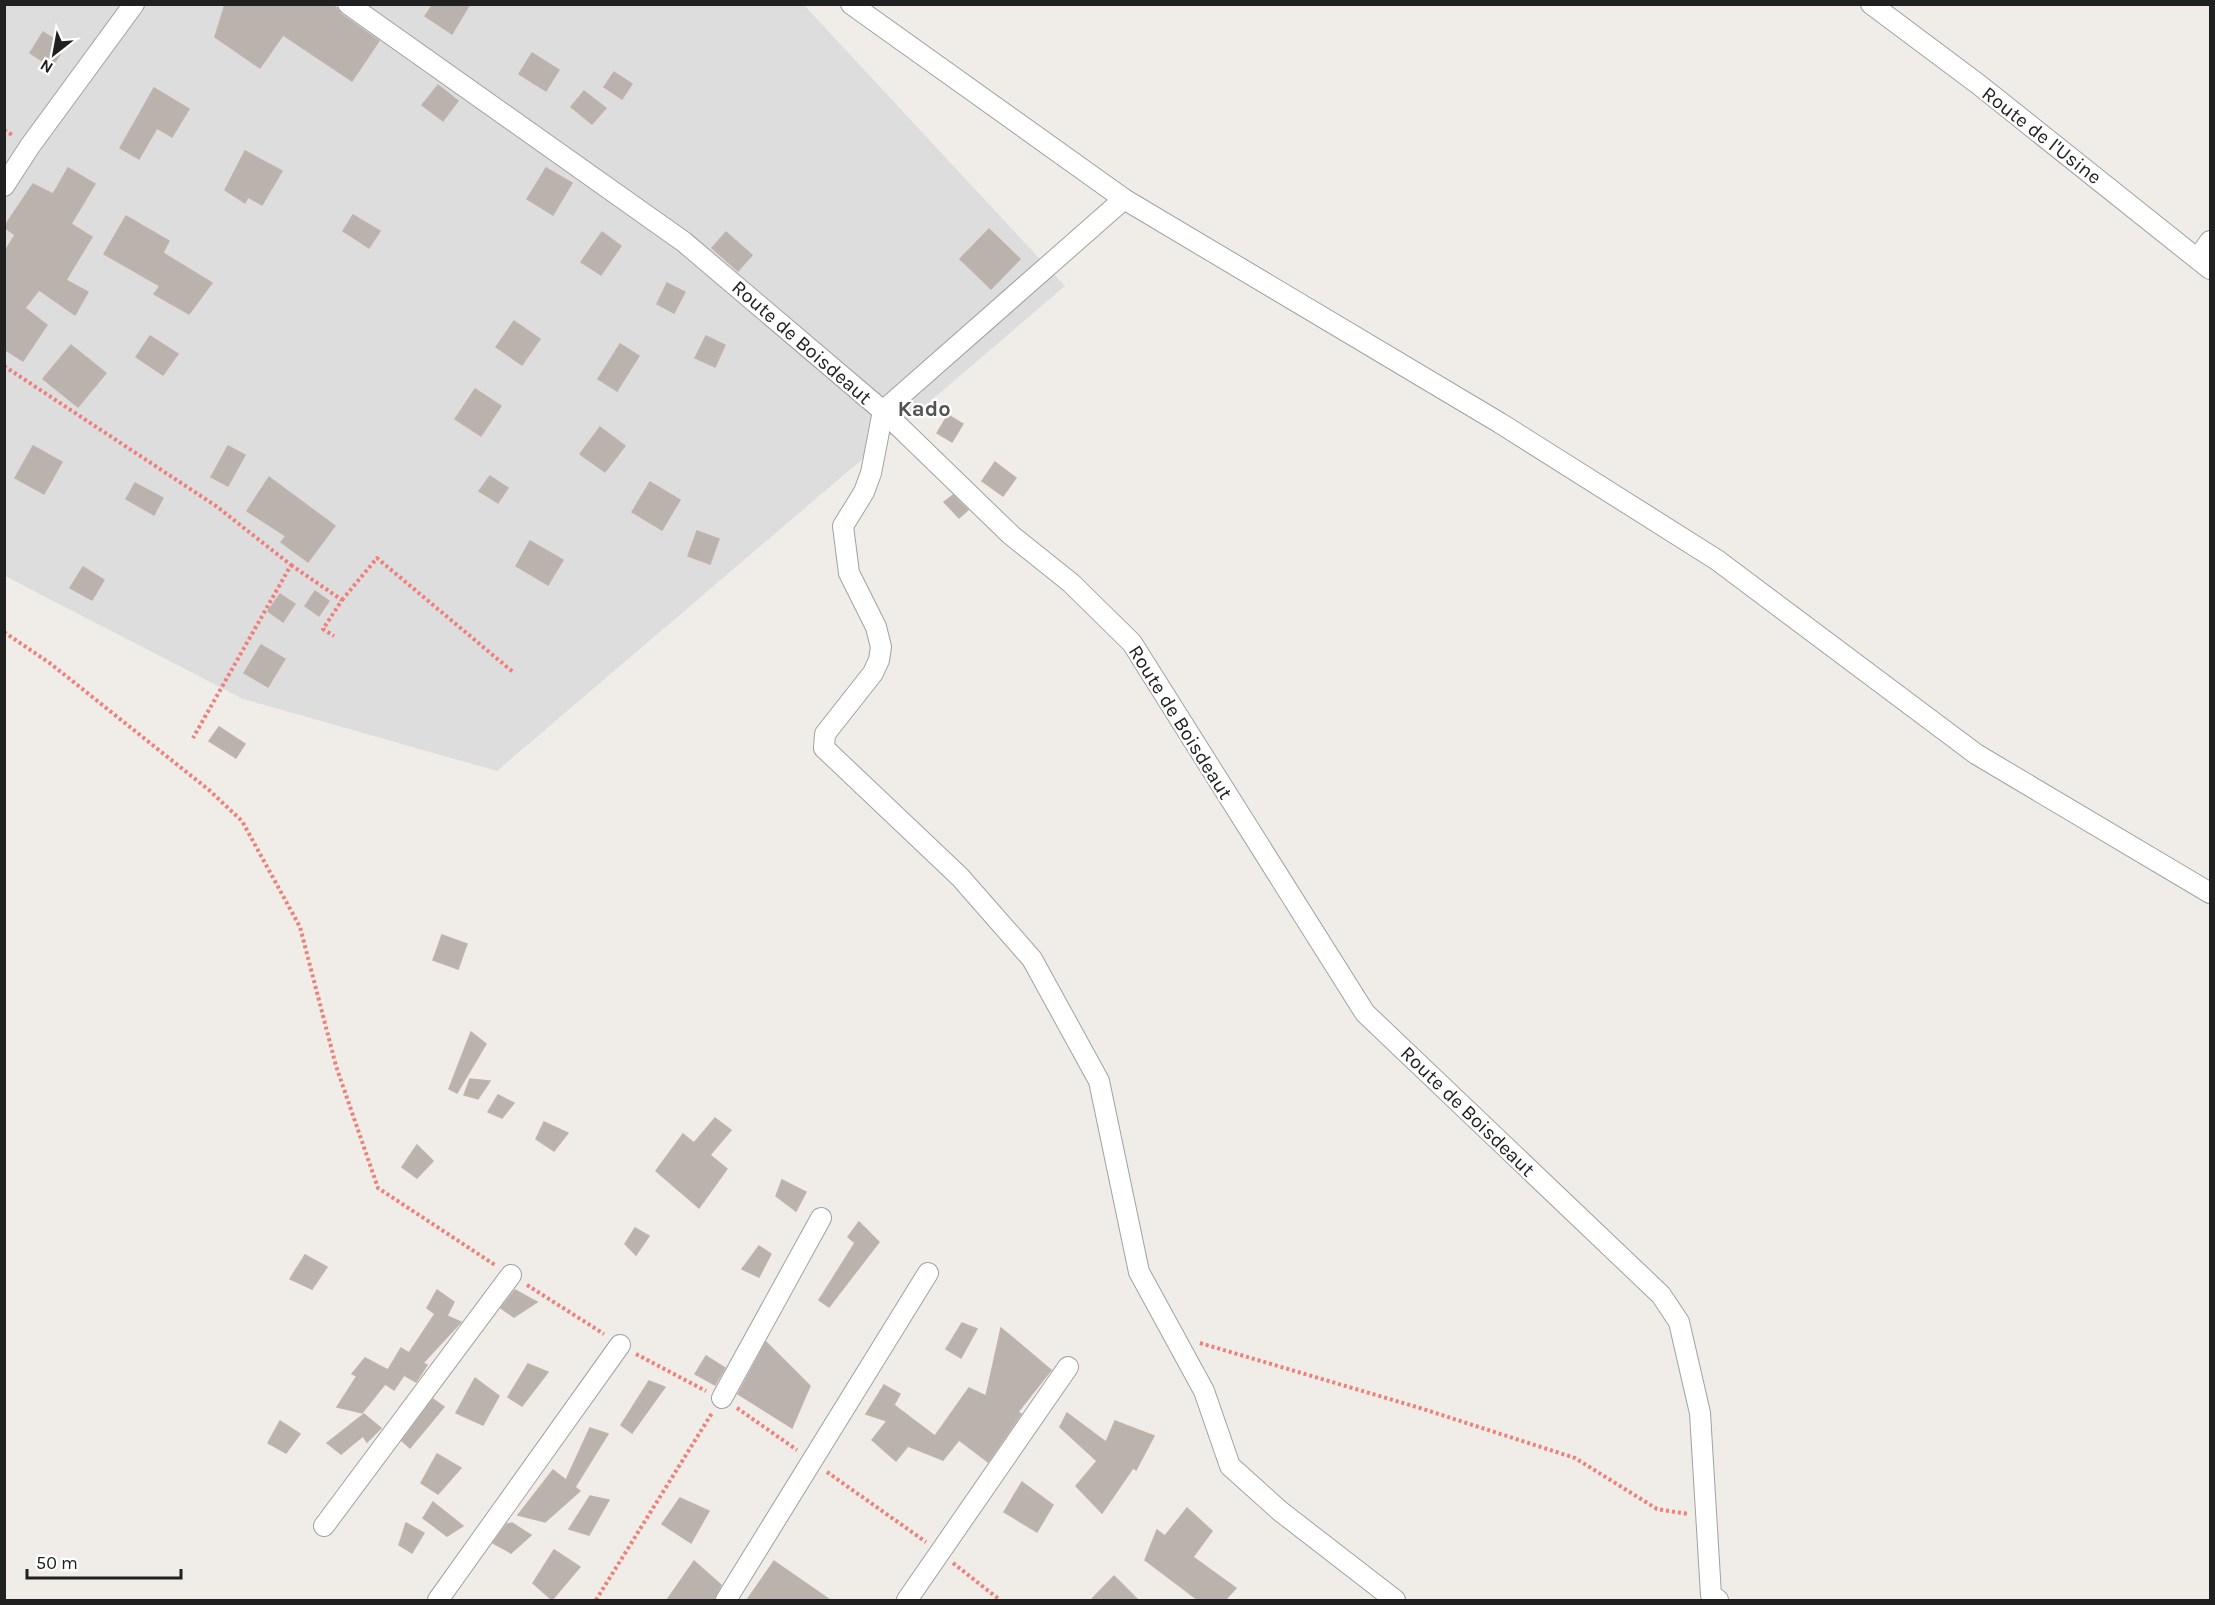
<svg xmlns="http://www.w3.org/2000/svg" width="2215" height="1605" font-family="Karla,sans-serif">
	<rect width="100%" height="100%" fill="#f0ede8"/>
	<!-- residential -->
	<path fill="#deddde" d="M4,5H804L1065,286L497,771L243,699L5,576Z"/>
	<!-- building -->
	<g fill="#bab2ad" stroke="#c1b3ab" stroke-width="1.5">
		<path d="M225,4H333L341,14L379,41L352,81L283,35L260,68L215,37Z"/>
		<path d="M433,4H470L452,34L425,16Z"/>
		<path d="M43,32L65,46L52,67L30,53Z"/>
		<path d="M532,53L559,70L546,91L519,74Z"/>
		<path d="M614,72L632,84L622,99L604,87Z"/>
		<path d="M438,85L458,101L443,121L422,105Z"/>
		<path d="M154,88L189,109L172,137L157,128L139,159L120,148Z"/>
		<path d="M584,91L606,108L592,124L571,107Z"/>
		<path d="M245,151L282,171L262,205L248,197L245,203L225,190Z"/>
		<path d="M68,168L95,184L71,224L92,237L66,280L88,292L75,315L39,290L25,308L47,325L23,361L4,349V253L15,235L4,227L33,184L53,194Z"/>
		<path d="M546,168L572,183L553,215L527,199Z"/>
		<path d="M353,215L380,231L369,248L343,231Z"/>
		<path d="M126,216L169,241L163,253L212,283L189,314L154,294L160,286L104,254Z"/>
		<path d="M989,229L1020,259L991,289L960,259Z"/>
		<path d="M602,232L621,246L601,275L581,262Z"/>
		<path d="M726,232L752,255L738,271L712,248Z"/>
		<path d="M667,283L685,292L674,313L657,304Z"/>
		<path d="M514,321L540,339L522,365L496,347Z"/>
		<path d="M150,336L178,354L163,375L136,357Z"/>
		<path d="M706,336L725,345L715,367L695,358Z"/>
		<path d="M620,344L639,356L617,391L598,379Z"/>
		<path d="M71,345L106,373L78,407L43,379Z"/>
		<path d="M475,389L501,406L481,436L455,419Z"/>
		<path d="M948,415L963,424L952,442L937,433Z"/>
		<path d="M600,427L625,446L605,472L580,454Z"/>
		<path d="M33,446L62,462L44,494L15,478Z"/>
		<path d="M228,446L245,455L228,486L211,477Z"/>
		<path d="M995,462L1016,478L1003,496L982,481Z"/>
		<path d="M490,476L508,488L498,503L479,491Z"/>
		<path d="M269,477L335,526L308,562L281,542L286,536L247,511Z"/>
		<path d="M650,482L680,500L662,530L632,512Z"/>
		<path d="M135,483L163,498L154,515L126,499Z"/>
		<path d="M953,495L968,510L959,518L944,502Z"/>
		<path d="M697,531L719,539L710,564L688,556Z"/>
		<path d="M530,541L563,560L548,585L516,566Z"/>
		<path d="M83,567L104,580L92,600L70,588Z"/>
		<path d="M315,591L329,601L319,616L305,606Z"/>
		<path d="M280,594L295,604L283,622L268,611Z"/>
		<path d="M261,645L285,659L268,687L244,673Z"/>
		<path d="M219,727L245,744L236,758L209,741Z"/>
		<path d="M442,935L467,944L458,969L433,960Z"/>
		<path d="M471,1032L486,1044L457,1093L449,1089Z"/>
		<path d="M470,1079L490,1081L478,1099L464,1095Z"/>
		<path d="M498,1095L514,1103L502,1118L488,1112Z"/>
		<path d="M715,1118L731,1130L710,1155L727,1169L699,1208L656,1171L683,1134L694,1143Z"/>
		<path d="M544,1122L568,1133L554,1151L536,1139Z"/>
		<path d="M417,1145L433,1161L417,1178L402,1167Z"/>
		<path d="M782,1180L806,1192L796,1211L776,1196Z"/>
		<path d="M859,1222L879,1242L829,1307L819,1300L855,1243L848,1237Z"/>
		<path d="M635,1228L649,1236L636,1255L625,1244Z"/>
		<path d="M759,1246L771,1254L759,1277L742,1269Z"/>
		<path d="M305,1255L327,1267L312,1289L290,1279Z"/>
		<path d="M437,1290L454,1302L447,1316L461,1322L423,1363L427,1365L416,1382L404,1375L394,1390L385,1384L362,1413L337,1407L357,1376L352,1374L365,1358L388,1370L401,1348L409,1353L435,1314L427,1308Z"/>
		<path d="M515,1290L537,1302L514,1317L501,1308Z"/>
		<path d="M962,1323L977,1329L961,1358L946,1349Z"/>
		<path d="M1001,1328L1051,1370L1018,1412L1021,1414L988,1462L959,1440L943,1460L908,1446L896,1461L872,1440L887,1421L866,1414L884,1385L900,1394L894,1405L935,1436L969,1388L986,1396Z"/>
		<path d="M766,1342L810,1386L792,1428L738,1394Z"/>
		<path d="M706,1356L725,1368L715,1385L695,1374Z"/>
		<path d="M528,1364L548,1372L522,1406L508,1397Z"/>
		<path d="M475,1378L499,1396L483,1425L456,1413Z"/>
		<path d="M649,1381L665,1387L632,1433L621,1425Z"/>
		<path d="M433,1399L444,1407L410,1448L402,1441Z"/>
		<path d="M1067,1413L1106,1442L1115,1421L1154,1436L1136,1470L1133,1468L1102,1513L1076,1486L1097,1461L1060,1427Z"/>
		<path d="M364,1414L381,1428L367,1442L363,1436L341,1454L327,1443Z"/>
		<path d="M280,1421L300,1434L286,1453L268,1443Z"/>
		<path d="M590,1428L608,1434L575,1487L580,1491L545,1522L518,1515L553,1470L566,1480Z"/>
		<path d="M437,1454L461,1468L438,1494L421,1483Z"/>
		<path d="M1022,1482L1053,1505L1037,1532L1004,1512Z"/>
		<path d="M590,1496L609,1500L589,1535L569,1529Z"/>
		<path d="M680,1498L709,1511L691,1543L662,1524Z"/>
		<path d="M433,1502L463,1526L447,1536L423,1518Z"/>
		<path d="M1187,1508L1212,1531L1193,1557L1236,1588L1225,1600H1198L1145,1560L1157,1530L1165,1536Z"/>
		<path d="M406,1523L424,1533L412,1553L399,1545Z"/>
		<path d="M512,1523L531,1535L511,1553L493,1543L507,1524Z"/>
		<path d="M554,1550L580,1567L552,1600L533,1583Z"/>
		<path d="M694,1561L721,1585L714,1600H667Z"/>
		<path d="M774,1561L830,1600H747Z"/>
		<path d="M1114,1576L1138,1600H1091Z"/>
	</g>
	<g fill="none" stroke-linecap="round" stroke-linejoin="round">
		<!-- minor casing -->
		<g stroke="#a1a1a1" stroke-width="22">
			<g id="minor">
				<path d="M348,4L684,242L883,411L1011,535L1071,583L1132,643L1365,1013L1661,1295L1679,1322L1700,1413L1711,1595L1718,1600"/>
				<path d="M851,4L1124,199L1500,423L1717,560L1976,754L2210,893"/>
				<path d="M1871,4L1978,84L2210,269"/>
				<path d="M4,186L30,146L134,4"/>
				<path d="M1124,199L883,411L871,473L864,492L843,526L849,573L876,627L881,647L879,660L873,673L825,734L824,748L960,877L1032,959L1099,1081L1139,1272L1204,1391L1230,1466L1280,1511L1395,1600"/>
				<path d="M2198,258L2210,241"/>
				<path d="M722,1398L821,1218"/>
				<path d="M324,1526L511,1275"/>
				<path d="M438,1600L620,1345"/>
				<path d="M726,1600L928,1273"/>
				<path d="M907,1600L1068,1367"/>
			</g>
		</g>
		<!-- path -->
		<g stroke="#f07f79" stroke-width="4" stroke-dasharray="3 3" stroke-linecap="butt">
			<path d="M4,130L14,136"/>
			<path d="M4,366L216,506L291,565L193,738"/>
			<path d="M291,565L342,600L323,629L334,636"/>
			<path d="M342,600L377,558L513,672"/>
			<path d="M4,632L51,664L209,790L242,821L300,927L336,1066L378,1188L495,1265"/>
			<path d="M527,1285L604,1334"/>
			<path d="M1200,1343L1420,1408L1575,1458L1657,1509L1688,1514"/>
			<path d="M636,1354L706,1391"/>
			<path d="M737,1408L797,1450"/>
			<path d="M827,1472L926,1542"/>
			<path d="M953,1563L1000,1600"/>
			<path d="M596,1600L712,1413"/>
		</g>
		<!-- minor -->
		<use href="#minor" stroke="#fff" stroke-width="20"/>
	</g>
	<g text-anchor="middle" stroke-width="4.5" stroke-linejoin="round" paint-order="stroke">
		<!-- street labels -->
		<g font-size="20" fill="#202020" stroke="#fff">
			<text transform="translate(2042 135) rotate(38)" y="7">Route de l'Usine</text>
			<text transform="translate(802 342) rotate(41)" y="7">Route de Boisdeaut</text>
			<text transform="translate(1181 722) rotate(58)" y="7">Route de Boisdeaut</text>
			<text transform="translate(1468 1111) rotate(44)" y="7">Route de Boisdeaut</text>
		</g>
		<!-- quarter labels -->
		<g font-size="22" font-weight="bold" fill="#535353" stroke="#fff">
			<text x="924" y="416">Kado</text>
		</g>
	</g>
	<!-- border -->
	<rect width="2215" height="1605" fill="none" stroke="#202020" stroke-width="12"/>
	<!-- north arrow -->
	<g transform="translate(54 54) rotate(211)" stroke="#ffffff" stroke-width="4.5" paint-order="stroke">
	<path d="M0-4.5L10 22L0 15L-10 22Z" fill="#202020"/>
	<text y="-9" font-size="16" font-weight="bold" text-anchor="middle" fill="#202020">N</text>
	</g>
	<!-- scale -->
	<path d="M27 1569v9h154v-9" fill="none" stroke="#202020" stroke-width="3"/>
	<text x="36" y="1569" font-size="18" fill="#202020" stroke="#ffffff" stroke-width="4.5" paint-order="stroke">50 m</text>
</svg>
